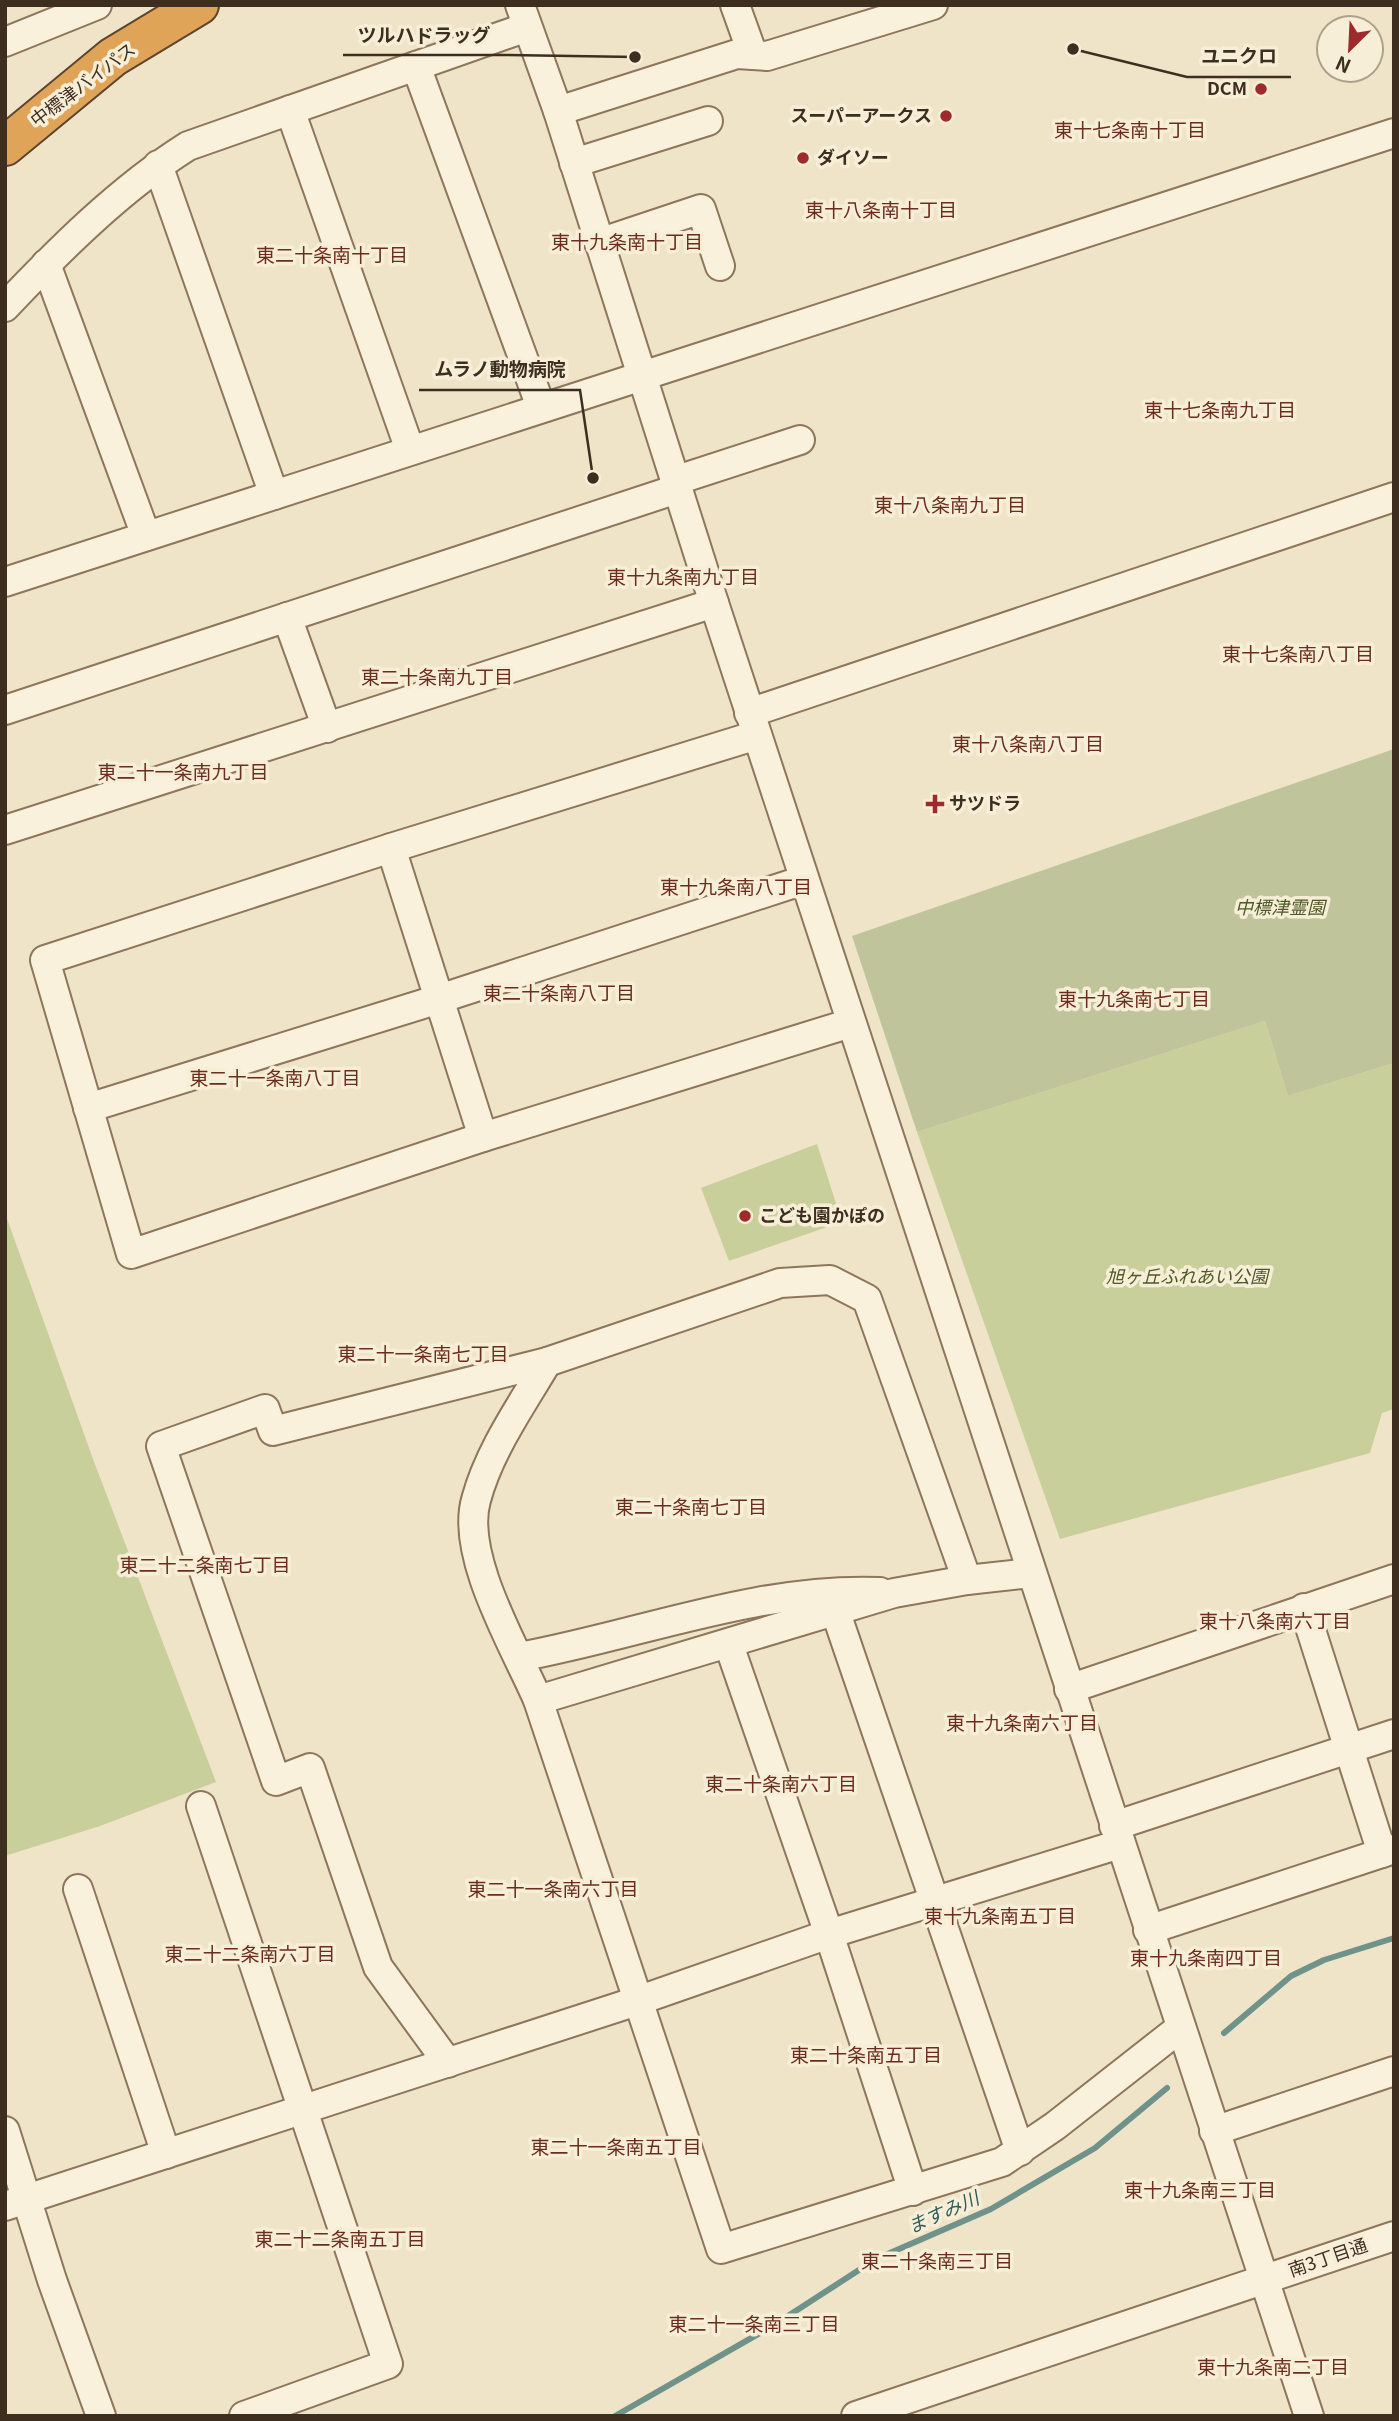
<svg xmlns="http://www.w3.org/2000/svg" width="1399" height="2421" font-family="Georgia,'Noto Sans JP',serif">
	<rect width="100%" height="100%" fill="#f0e4c8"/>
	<!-- green -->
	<g fill="#c9cf9b">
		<path d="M1265,1021L1288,1096L1394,1063V1409L1382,1413L1370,1453L1060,1539L917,1132Z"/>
		<path d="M817,1144L842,1222L729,1261L701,1188Z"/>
		<path d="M5,1213L93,1459L216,1782L100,1826L5,1856Z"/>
	</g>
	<!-- cemetery -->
	<path fill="#bfc49a" d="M1394,749V1063L1288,1096L1265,1021L917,1132L852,936Z"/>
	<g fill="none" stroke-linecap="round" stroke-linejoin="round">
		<!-- stream -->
		<g stroke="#6f938a" stroke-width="6">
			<path d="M1224,2033L1291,1976L1324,1960L1394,1938"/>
			<path d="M615,2416L774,2325L876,2259L991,2209L1095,2148L1167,2088"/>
		</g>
		<!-- minor casing -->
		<g stroke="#8d765c" stroke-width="32">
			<g id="minor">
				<path d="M520,5L558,111L714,603L1309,2416"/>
				<path d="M735,5L753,55"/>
				<path d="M5,42L97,5"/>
				<path d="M416,66L541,407"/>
				<path d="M290,110L410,450"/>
				<path d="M558,111L737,54L767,56L933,5"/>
				<path d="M574,163L708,121"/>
				<path d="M158,165L274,495"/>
				<path d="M599,243L701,209L720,266"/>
				<path d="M46,264L146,536"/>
				<path d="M5,307C60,249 120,189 188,146L527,27"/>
				<path d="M674,481L800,440"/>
				<path d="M5,582L1394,133"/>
				<path d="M287,617L327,728"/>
				<path d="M5,710L677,489"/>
				<path d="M749,713L1394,497"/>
				<path d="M757,735L391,848L45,960L131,1254L483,1137L851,1023"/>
				<path d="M5,830L714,603"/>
				<path d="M391,848L483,1137"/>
				<path d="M88,1108L439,999L804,880"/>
				<path d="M1031,1573L967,1580L894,1593L538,1700L721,2249L1002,2162L1055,2126L1180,2028"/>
				<path d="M1304,1608L1382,1853"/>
				<path d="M836,1613L1020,2151"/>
				<path d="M729,1645L829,1934L913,2191"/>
				<path d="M519,1657C639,1635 757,1587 880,1592"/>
				<path d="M1069,1689L1394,1579"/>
				<path d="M538,1700C516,1649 460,1556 476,1500C489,1451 521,1406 547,1362"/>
				<path d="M201,1806L388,2364L244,2416"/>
				<path d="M1114,1826L1394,1734"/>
				<path d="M78,1889L166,2154"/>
				<path d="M1148,1930L1394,1849"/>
				<path d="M448,2063L378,1967L310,1768L276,1781L161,1446L265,1409L273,1431L547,1362L780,1283L830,1280L867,1299L967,1580"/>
				<path d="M5,2131L52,2280L101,2416"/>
				<path d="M1214,2131L1394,2071"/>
				<path d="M5,2206L637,2001L829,1934L1120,1844"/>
				<path d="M856,2416L1394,2236"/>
			</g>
		</g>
		<!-- highway casing -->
		<g stroke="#5b4430" stroke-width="42">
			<path id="highway" d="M5,146L113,57L199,5"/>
		</g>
		<!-- minor -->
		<use href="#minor" stroke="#faf1dc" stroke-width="28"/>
		<!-- highway -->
		<use href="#highway" stroke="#e0a458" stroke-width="38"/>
	</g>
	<!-- markers -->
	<g fill="#9e2a2b" stroke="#f7eed8" stroke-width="2.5">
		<circle cx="1261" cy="89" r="7"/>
		<circle cx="946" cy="116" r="7"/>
		<circle cx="803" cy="158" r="7"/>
		<path d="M931.5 793.5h7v7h7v7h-7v7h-7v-7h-7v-7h7z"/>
		<circle cx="745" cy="1216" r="7"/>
	</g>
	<g text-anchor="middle" stroke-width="7" stroke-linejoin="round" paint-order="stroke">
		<!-- street labels -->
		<g font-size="18" fill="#3d2e20" stroke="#f7eed8">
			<text transform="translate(83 85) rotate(-37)" y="6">中標津バイパス</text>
			<text transform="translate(1328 2258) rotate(-19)" y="6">南3丁目通</text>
		</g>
		<!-- poi labels -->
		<g font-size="18" font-weight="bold" fill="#3d2e20" stroke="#f7eed8" text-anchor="start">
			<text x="1247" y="95" text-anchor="end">DCM</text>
			<text x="932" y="122" text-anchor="end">スーパーアークス</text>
			<text x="817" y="164">ダイソー</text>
			<text x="949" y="810">サツドラ</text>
			<text x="759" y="1222">こども園かぽの</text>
		</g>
		<!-- park labels -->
		<g font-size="18" font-style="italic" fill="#4d5a26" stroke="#f7eed8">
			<text x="1280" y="914">中標津霊園</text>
			<text x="1187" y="1283">旭ヶ丘ふれあい公園</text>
		</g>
		<!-- neighbourhood labels -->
		<g font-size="19" fill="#6b2e1e" stroke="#f7eed8">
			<text x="1130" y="137">東十七条南十丁目</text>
			<text x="881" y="217">東十八条南十丁目</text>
			<text x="627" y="249">東十九条南十丁目</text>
			<text x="332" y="262">東二十条南十丁目</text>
			<text x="1220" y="417">東十七条南九丁目</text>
			<text x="950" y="512">東十八条南九丁目</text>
			<text x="683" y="584">東十九条南九丁目</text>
			<text x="1298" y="661">東十七条南八丁目</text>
			<text x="437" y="684">東二十条南九丁目</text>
			<text x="1028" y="751">東十八条南八丁目</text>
			<text x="183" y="779">東二十一条南九丁目</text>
			<text x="736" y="894">東十九条南八丁目</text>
			<text x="559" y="1000">東二十条南八丁目</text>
			<text x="1134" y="1006">東十九条南七丁目</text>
			<text x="275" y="1085">東二十一条南八丁目</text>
			<text x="423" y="1361">東二十一条南七丁目</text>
			<text x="691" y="1514">東二十条南七丁目</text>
			<text x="205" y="1572">東二十二条南七丁目</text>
			<text x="1275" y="1628">東十八条南六丁目</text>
			<text x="1022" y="1730">東十九条南六丁目</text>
			<text x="781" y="1791">東二十条南六丁目</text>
			<text x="553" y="1896">東二十一条南六丁目</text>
			<text x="1000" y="1923">東十九条南五丁目</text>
			<text x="250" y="1961">東二十二条南六丁目</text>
			<text x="1206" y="1965">東十九条南四丁目</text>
			<text x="866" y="2062">東二十条南五丁目</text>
			<text x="616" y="2154">東二十一条南五丁目</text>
			<text x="1200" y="2197">東十九条南三丁目</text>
			<text x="340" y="2246">東二十二条南五丁目</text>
			<text x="937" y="2268">東二十条南三丁目</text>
			<text x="754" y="2331">東二十一条南三丁目</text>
			<text x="1273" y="2374">東十九条南二丁目</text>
		</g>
		<!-- water labels -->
		<g font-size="19" font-style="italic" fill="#2f5d5a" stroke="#f7eed8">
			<text transform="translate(943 2212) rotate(-24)" y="7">ますみ川</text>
		</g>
	</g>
	<!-- callouts -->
	<path fill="none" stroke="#3d2e20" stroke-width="2.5" d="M635 57L504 55H343M1073 49L1187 77H1291M593 478L580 390H419"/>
	<g fill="#3d2e20" stroke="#f7eed8" stroke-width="2.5">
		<circle cx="635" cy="57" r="7"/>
		<circle cx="1073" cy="49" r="7"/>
		<circle cx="593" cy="478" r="7"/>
	</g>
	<g font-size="19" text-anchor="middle" font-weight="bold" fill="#3d2e20" stroke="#f7eed8" stroke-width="7" stroke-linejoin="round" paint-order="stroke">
		<text x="424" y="42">ツルハドラッグ</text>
		<text x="1239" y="63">ユニクロ</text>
		<text x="500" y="376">ムラノ動物病院</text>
	</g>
	<!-- border -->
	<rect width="1399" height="2421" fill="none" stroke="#3d2e20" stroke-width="14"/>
	<!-- north arrow -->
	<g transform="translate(1350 49) rotate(204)"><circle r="33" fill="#f7eed8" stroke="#ada18e" stroke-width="2"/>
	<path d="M0-5L12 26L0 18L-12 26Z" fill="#9e2a2b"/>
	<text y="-10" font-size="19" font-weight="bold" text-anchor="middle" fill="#3d2e20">N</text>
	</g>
</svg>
